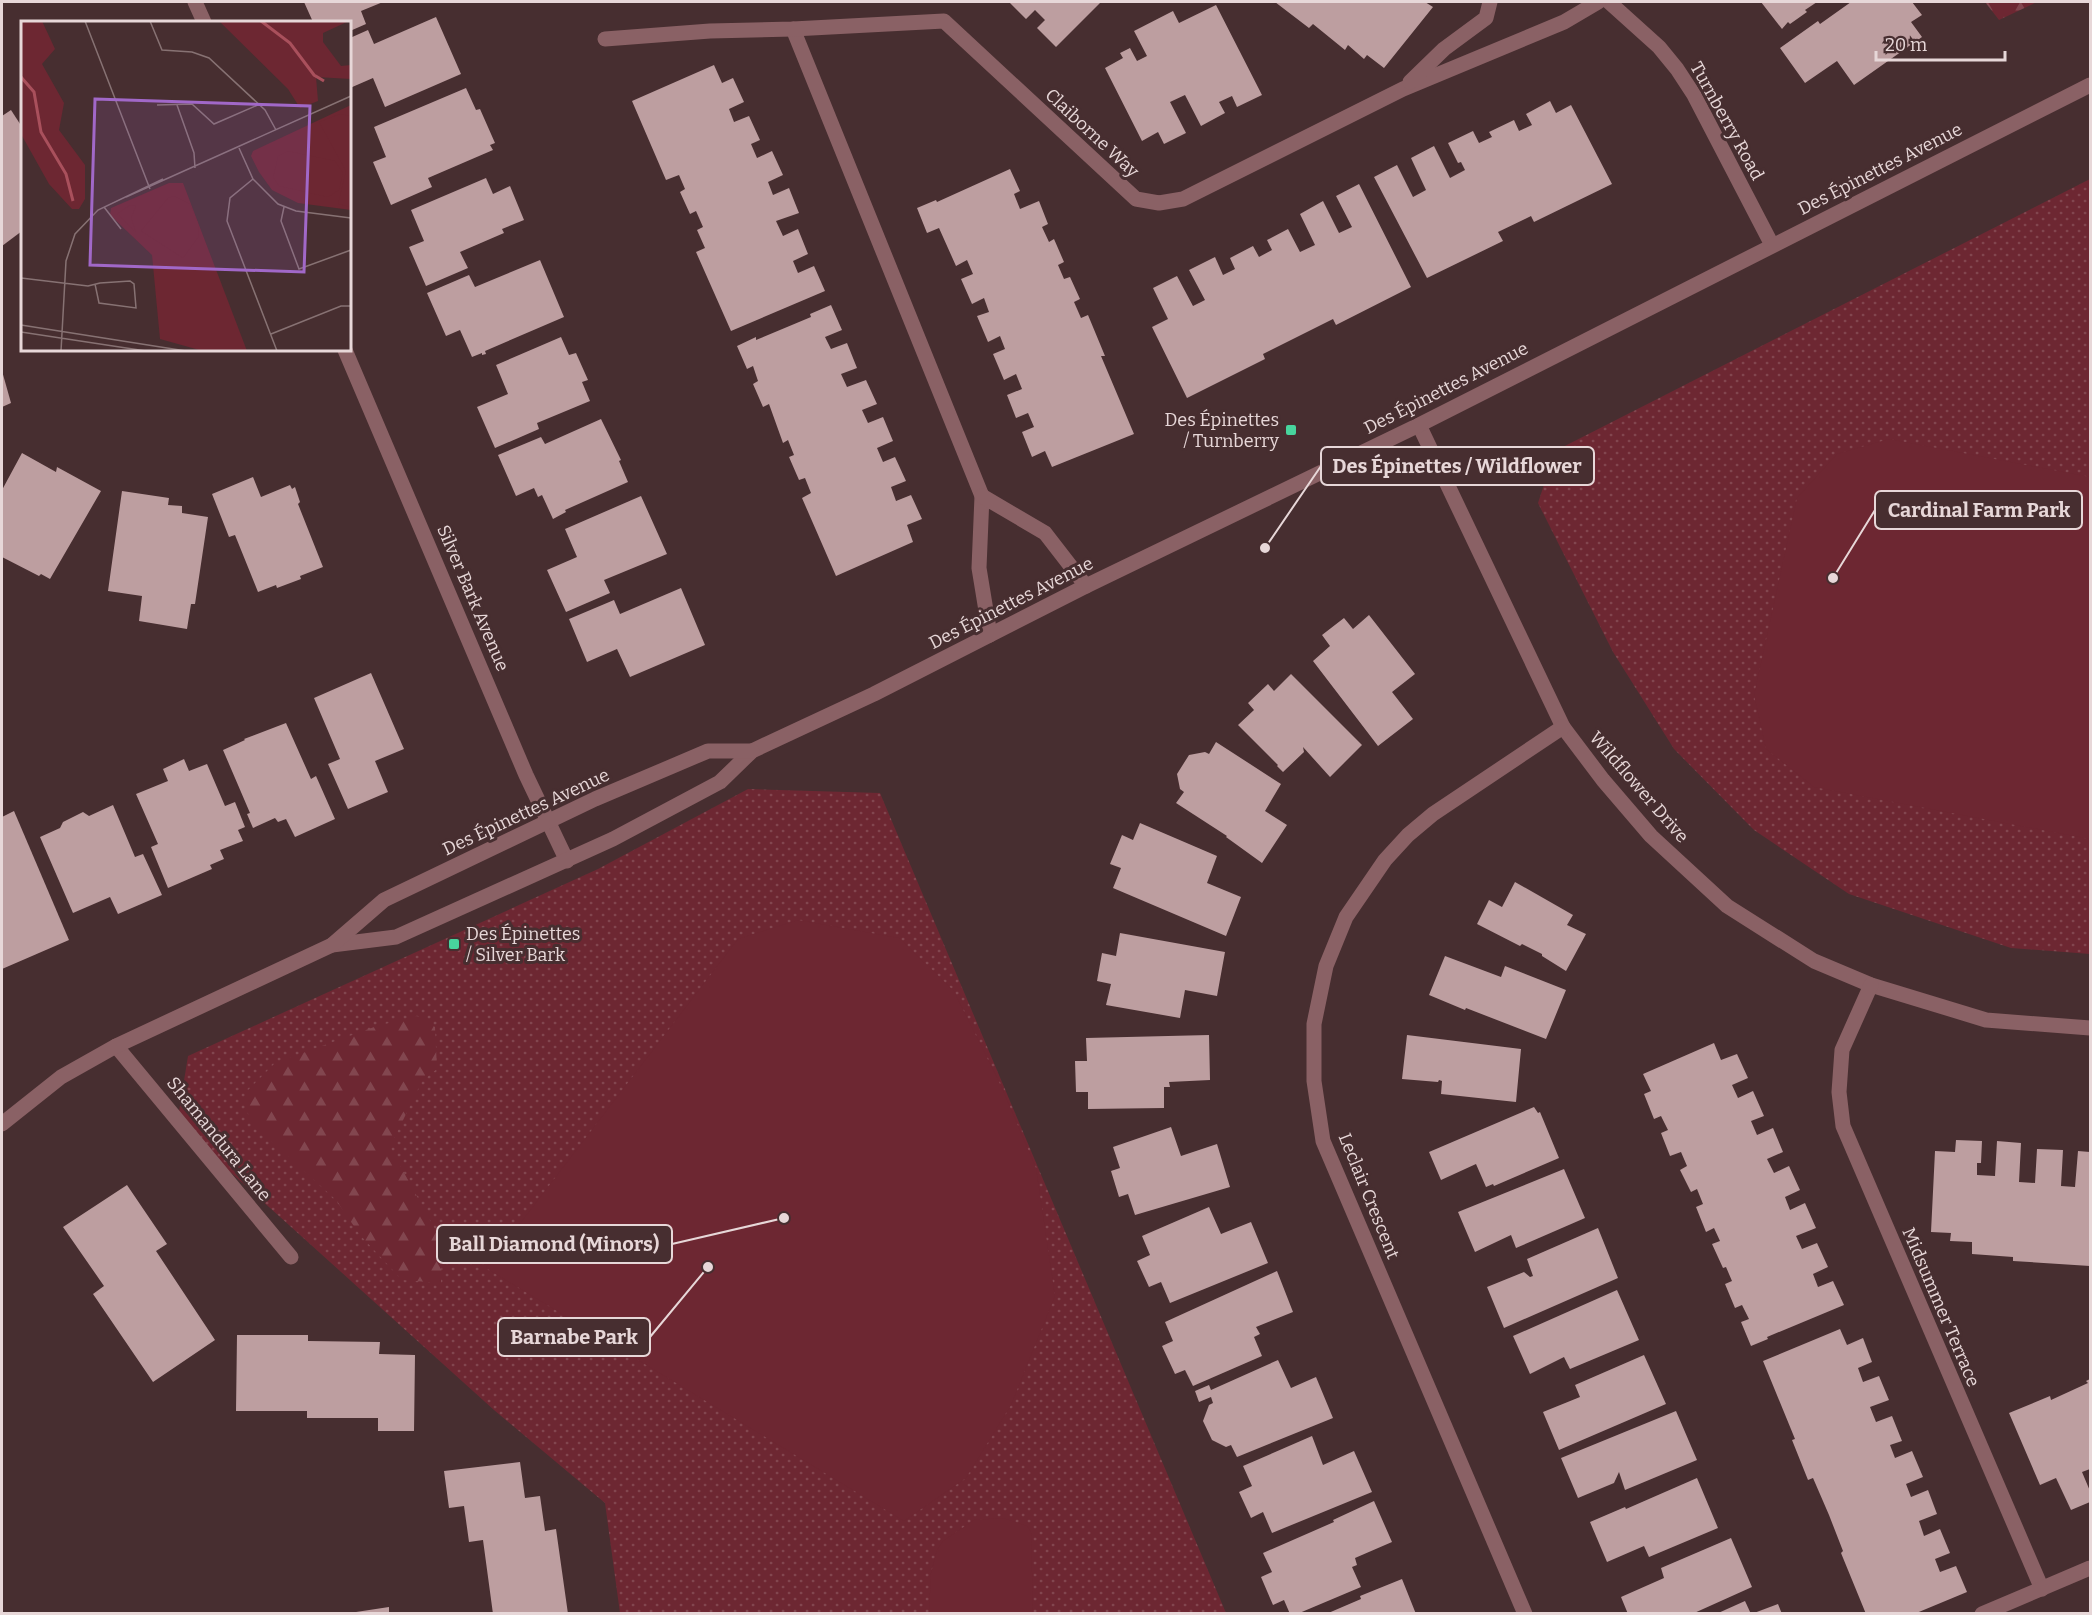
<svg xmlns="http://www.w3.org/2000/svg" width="2092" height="1615" font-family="Bitter,serif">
	<defs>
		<pattern id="green-dots" width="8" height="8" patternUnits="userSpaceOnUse" patternTransform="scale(1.5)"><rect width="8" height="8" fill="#6d2732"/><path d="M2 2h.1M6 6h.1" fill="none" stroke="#82464f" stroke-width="1.8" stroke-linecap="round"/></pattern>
		<pattern id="forest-firs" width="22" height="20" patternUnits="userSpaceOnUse" patternTransform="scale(1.5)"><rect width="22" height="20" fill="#6d2732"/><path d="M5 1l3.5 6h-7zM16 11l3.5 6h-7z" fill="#82464f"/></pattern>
	</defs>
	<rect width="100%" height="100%" fill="#472e30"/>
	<!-- green -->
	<g fill="url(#green-dots)">
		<path d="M2090,179V954L2011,948L1849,894L1754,830L1674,749L1613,652L1538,503L1555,451Z"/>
		<path d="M748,789L880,793L1226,1613H620L605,1503L494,1410L177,1124L188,1056L598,869Z"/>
	</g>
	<!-- forest -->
	<g fill="url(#forest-firs)">
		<path d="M1985,2H2037L1999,20Z"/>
		<path d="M417,1016L435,1027L437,1069L422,1081L390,1147L442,1242L441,1283L402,1280L360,1235L336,1200L258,1129L247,1112L246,1092L275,1063L377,1026Z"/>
	</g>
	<!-- pitch -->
	<g fill="#6d2732">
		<path d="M1889,439L2090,477V839L1814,787L1766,749L1754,695L1797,498L1837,454Z"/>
		<path d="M798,920L899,938L954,991L1001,1086L1036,1168L1055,1296L1011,1405L966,1478L904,1521L486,1268L738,939Z"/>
		<path d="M1003,1518L1027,1526L1031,1532L1033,1613H929L931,1573L937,1550L943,1541L974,1520Z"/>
	</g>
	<!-- building -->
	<g fill="#bd9ea0">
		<path d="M304,2H383L361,11L366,24L350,31V22H313Z"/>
		<path d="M1009,2H1101L1056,47L1037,28L1045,20L1035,10L1026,19Z"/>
		<path d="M1275,2H1425L1433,7L1384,68L1367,55L1364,59L1348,45L1345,50L1313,24L1309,28Z"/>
		<path d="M1761,2H1817L1805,10L1807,12L1790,24L1788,22L1782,29Z"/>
		<path d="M1851,2H1912L1922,15L1911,22L1922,37L1854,85L1837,61L1805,83L1780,48L1818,21L1820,24Z"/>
		<path d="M1216,5L1262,95L1237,107L1232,96L1219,102L1225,113L1201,126L1185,95L1170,102L1186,133L1164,144L1158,132L1142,141L1105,68L1123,58L1120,53L1130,48L1137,61L1147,56L1134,31L1173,11L1179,23Z"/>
		<path d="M436,17L461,74L385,107L373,78L350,88V38L368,30L374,44Z"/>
		<path d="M714,65L722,83L733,78L744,102L729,109L734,122L749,116L760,140L751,144L757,158L772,151L783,175L768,182L773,195L789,188L799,213L776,221L783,236L798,229L808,254L793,261L798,273L814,266L825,291L731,331L696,252L705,248L697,230L703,227L696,211L690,214L680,192L685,189L679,175L666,180L632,101Z"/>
		<path d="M466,88L476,110L480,109L495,143L490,145L493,150L428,178L432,187L391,205L373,162L386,157L374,127Z"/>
		<path d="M1550,101L1556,113L1571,105L1612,184L1534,222L1531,216L1498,232L1503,241L1427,278L1374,177L1397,165L1413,197L1426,190L1411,158L1434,146L1450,178L1465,170L1461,162L1458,163L1448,143L1473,131L1479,143L1492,137L1489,132L1514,120L1519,131L1532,125L1526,114Z"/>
		<path d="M11,110L22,127V231L2,246V116Z"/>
		<path d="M1010,169L1020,191L1014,194L1020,209L1039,201L1048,224L1042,227L1049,242L1054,239L1064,262L1058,265L1064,279L1070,277L1080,299L1074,302L1081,318L1088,315L1105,356H1101L1134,434L1052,467L1045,451L1032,457L1022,432L1034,427L1028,413L1016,418L1007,395L1022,389L1016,374L1004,380L993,354L1005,349L1000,336L988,342L977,316L989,312L984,298L972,304L961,279L973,274L967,260L956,266L939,228L927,233L917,208L936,200L937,202Z"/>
		<path d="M486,178L493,194L510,186L524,220L502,229L504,233L460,252L468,268L426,286L409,247L424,241L411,210Z"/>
		<path d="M1359,184L1411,287L1336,325L1333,319L1263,354L1265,359L1187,398L1152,327L1168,319L1153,288L1177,276L1193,306L1205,300L1189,270L1215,257L1223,275L1235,269L1230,258L1253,246L1259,257L1272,250L1267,240L1288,229L1300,252L1315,245L1300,214L1323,201L1339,233L1352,227L1336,196Z"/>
		<path d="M540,260L564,317L485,351L486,354L482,355V353L472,357L460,330L446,336L427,293L469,275L475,287Z"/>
		<path d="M831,305L842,330L825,337L831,349L847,343L857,368L841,374L847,387L866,380L877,404L862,410L868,423L883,417L893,441L877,448L883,462L895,457L906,481L891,487L896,501L911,495L922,519L907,525L913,542L836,576L802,498L811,493L805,478L799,480L789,457L794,455L788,440L783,443L769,404L763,407L753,384L758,381L753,366L747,369L737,346L756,337V340L811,317L810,314Z"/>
		<path d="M561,337L569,355L576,353L588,380L582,382L590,401L537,423L539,429L495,448L477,407L508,394L496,365Z"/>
		<path d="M2,371L11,403L2,407Z"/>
		<path d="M601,419L621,460L619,461L628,482L565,510L566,512L553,519L542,495L538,497L534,488L516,496L498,455L541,437L545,444Z"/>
		<path d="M22,453L56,472L57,467L101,491L50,579L41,574L39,576L2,557V490Z"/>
		<path d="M253,477L261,497L290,485L292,489L295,487L300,502L298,504L323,567L300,576L301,579L277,588L276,585L258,592L235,535L229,537L212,494Z"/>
		<path d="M122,491L169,498L168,505L182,506V513L208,517L195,604H191L187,629L139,621L142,596L108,591Z"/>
		<path d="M641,496L667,554L604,580L610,593L566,612L547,570L577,557L565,529Z"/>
		<path d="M681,588L705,645L630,677L617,649L587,662L569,619L614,600L620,614Z"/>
		<path d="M1369,615L1415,674L1392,692L1413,719L1378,746L1313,661L1330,646L1322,635L1344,618L1353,629Z"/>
		<path d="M371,673L404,749L375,761L388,792L348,809L328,764L340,759L314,698Z"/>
		<path d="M1291,674L1362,745L1330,777L1303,747L1304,752L1283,772L1277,766L1278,765L1238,725L1254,710L1248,703L1268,684L1274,691Z"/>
		<path d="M286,723L311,779L316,776L335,819L295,837L286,819L278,822L275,818L253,828L247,814L250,813L223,750L245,740L244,739Z"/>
		<path d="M1216,742L1281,784L1265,811L1287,825L1262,863L1226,837L1227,836L1176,803L1184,792L1180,789L1177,774L1189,755L1205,752L1209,754Z"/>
		<path d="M184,759L189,771L207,764L225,806L235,802L245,827L238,830L243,841L220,850L224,859L210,865L212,869L168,888L151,847L158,844L136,794L168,781L163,769Z"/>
		<path d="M113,805L135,857L143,854L162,895L118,914L110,897L73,913L40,837L60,828L63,822L83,812L89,816Z"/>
		<path d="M14,811L69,940L2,969V817Z"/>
		<path d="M1140,823L1217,856L1207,883L1241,897L1226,936L1113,888L1121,868L1110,864L1122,835L1133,840Z"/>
		<path d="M1515,882L1573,915L1567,925L1586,934L1566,971L1542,956V954L1522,944L1520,946L1477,924L1489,900L1502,907Z"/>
		<path d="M1120,933L1225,952L1217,996L1185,990L1180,1018L1106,1005L1111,984L1097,981L1102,953L1116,956Z"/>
		<path d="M1445,956L1501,977L1505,966L1566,990L1546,1039L1466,1008L1465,1010L1429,995Z"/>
		<path d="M1209,1035L1210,1080L1169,1082L1170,1087H1164V1108L1088,1109V1092H1076L1075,1061H1087L1086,1038Z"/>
		<path d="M1407,1035L1521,1049L1516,1102L1441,1094L1442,1081L1439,1080L1438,1082L1402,1079Z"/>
		<path d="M1714,1043L1721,1060L1737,1054L1748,1078L1732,1085L1738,1098L1753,1091L1764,1116L1751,1121L1757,1135L1773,1128L1783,1152L1767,1159L1774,1173L1789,1166L1800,1190L1785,1197L1790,1210L1805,1203L1816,1228L1796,1236L1802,1249L1817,1243L1828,1267L1813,1274L1818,1287L1833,1281L1844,1305L1767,1337L1768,1339L1751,1346L1741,1322L1749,1319L1742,1305L1735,1308L1725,1284L1732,1281L1726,1267L1723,1268L1712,1244L1720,1241L1714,1228L1706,1232L1696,1207L1703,1204L1697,1189L1691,1192L1680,1170L1687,1166L1681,1152L1670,1156L1661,1133L1668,1130L1661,1116L1654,1119L1644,1094L1651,1091L1643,1074Z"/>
		<path d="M1534,1107L1538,1113L1540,1112L1559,1158L1494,1186L1493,1184L1486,1187L1476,1164L1441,1180L1429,1152Z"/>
		<path d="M1171,1127L1181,1156L1217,1144L1230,1187L1135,1215L1128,1194L1119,1197L1111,1171L1120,1168L1113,1147Z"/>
		<path d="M1956,1140L1982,1141L1981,1163H1977V1175L1995,1176L1997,1141L2021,1143L2019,1182L2035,1183L2037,1149L2063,1150L2061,1186L2075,1187L2078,1151L2090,1152V1266L2013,1261V1257L1972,1254V1242L1950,1241L1951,1233L1931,1232L1935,1151L1955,1152Z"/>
		<path d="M1564,1169L1585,1218L1516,1248L1511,1235L1475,1252L1458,1212Z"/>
		<path d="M127,1185L167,1244L156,1251L215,1340L153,1382L93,1294L104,1286L63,1227Z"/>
		<path d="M1209,1207L1221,1234L1251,1222L1268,1263L1170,1303L1161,1282L1149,1287L1137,1261L1150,1255L1142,1236Z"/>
		<path d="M1598,1228L1618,1278L1504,1328L1487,1287L1524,1272L1530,1277L1533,1276L1527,1259Z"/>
		<path d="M1277,1271L1293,1312L1256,1327L1260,1334L1254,1337L1262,1356L1193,1386L1185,1370L1175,1374L1162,1346L1173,1341L1165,1322Z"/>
		<path d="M1617,1290L1639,1340L1570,1369L1564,1357L1530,1374L1513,1336Z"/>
		<path d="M1840,1329L1847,1345L1863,1338L1872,1362L1858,1368L1863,1382L1879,1376L1889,1400L1870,1407L1876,1422L1892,1416L1902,1441L1890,1445L1895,1458L1912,1451L1923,1477L1906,1484L1911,1497L1928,1490L1937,1514L1919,1521L1924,1536L1940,1529L1950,1553L1935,1559L1940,1572L1956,1566L1967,1592L1914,1614H1866L1841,1553L1843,1551L1829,1515L1813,1478L1808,1480L1792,1440L1795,1439L1763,1361Z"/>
		<path d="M237,1335H308V1341L380,1342L379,1354L415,1355L414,1431H378V1418H307V1411H236Z"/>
		<path d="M1644,1355L1666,1404L1559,1450L1543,1412L1580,1397L1575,1385Z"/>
		<path d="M1278,1360L1291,1388L1316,1377L1333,1418L1237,1457L1231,1445L1226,1447L1212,1440L1203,1421L1209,1405L1213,1403L1211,1397L1199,1402L1195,1391L1209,1385L1211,1390Z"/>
		<path d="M2090,1379V1469L2082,1472L2090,1491V1502L2071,1510L2056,1478L2040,1485L2009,1413L2050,1396L2051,1400L2088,1383L2086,1381Z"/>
		<path d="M1676,1411L1697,1460L1625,1490L1619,1472L1614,1483L1578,1498L1561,1458Z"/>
		<path d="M1312,1436L1323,1465L1354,1451L1372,1492L1272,1533L1263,1512L1251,1518L1239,1492L1252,1486L1243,1466Z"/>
		<path d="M520,1462L525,1498L540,1496L545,1531L556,1529L568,1614H493L483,1540L469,1542L464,1506L449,1508L444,1471Z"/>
		<path d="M1697,1478L1718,1528L1649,1557L1644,1546L1607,1562L1590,1522L1625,1507L1626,1509Z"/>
		<path d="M1374,1501L1392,1542L1355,1558L1357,1565L1352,1567L1361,1587L1297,1614H1290L1284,1600L1273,1605L1261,1577L1272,1572L1263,1553L1334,1522L1333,1520Z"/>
		<path d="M1731,1538L1752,1587L1692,1614H1628L1621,1597L1664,1578L1661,1568Z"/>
		<path d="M1402,1579L1416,1614H1326L1361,1599L1360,1596Z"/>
		<path d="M1745,1601L1751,1614H1716Z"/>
		<path d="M1778,1604L1782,1614H1754V1613Z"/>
		<path d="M389,1607V1614H356V1612Z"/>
	</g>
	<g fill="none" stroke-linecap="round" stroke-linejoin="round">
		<!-- minor -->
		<g stroke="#8a6165" stroke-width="15">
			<path d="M195,2L204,22"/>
			<path d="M1609,2L1659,47L1677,69L1694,95L1772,245"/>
			<path d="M793,29L982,496L979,568L990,635"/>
			<path d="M605,39L710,31L793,29L944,21L1136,199L1159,203L1183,199L1403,89L1564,22L1598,2"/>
			<path d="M1410,82L1444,49L1486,18L1490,2"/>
			<path d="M345,350L526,775L567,861"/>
			<path d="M1419,425L1563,727L1603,780L1651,836L1727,906L1814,961L1871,985L1986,1020L2090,1028"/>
			<path d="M982,496L1045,533L1086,586"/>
			<path d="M332,945L396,937L613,839L720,782L752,751L874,694L1086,586L1419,425L2090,85"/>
			<path d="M1871,985L1842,1050L1839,1092L1843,1126L2042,1589"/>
			<path d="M116,1046L291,1257"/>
			<path d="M2,1124L61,1077L116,1046L332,945L384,900L595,799L708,751H752"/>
			<path d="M1525,1614L1323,1141L1314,1081V1024L1326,966L1346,917L1385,860L1408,835L1433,814L1563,727"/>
			<path d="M1982,1614L2090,1568"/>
		</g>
	</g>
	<!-- markers -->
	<g fill="#48d49d" stroke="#472e30" stroke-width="2">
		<rect x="1285" y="424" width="12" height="12" rx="3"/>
		<rect x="448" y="938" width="12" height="12" rx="3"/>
	</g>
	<g text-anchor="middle" stroke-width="6" stroke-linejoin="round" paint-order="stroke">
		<!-- street labels -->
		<g font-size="18" fill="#e7d7d8" stroke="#472e30">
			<text transform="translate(1727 121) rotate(61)" y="6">Turnberry Road</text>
			<text transform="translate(1092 133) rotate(43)" y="6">Claiborne Way</text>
			<text transform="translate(1880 169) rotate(-27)" y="6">Des Épinettes Avenue</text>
			<text transform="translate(1446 388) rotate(-27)" y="6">Des Épinettes Avenue</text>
			<text transform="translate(473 598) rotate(67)" y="6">Silver Bark Avenue</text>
			<text transform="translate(1011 603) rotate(-27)" y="6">Des Épinettes Avenue</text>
			<text transform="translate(1639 787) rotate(49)" y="6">Wildflower Drive</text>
			<text transform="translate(526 812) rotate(-25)" y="6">Des Épinettes Avenue</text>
			<text transform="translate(219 1139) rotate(51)" y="6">Shamandura Lane</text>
			<text transform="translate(1369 1196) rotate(68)" y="6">Leclair Crescent</text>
			<text transform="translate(1941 1307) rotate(67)" y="6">Midsummer Terrace</text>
		</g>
		<!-- poi labels -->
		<g font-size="18" fill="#e7d7d8" stroke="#472e30" text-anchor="end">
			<text x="1279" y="426">Des Épinettes<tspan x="1279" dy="21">/ Turnberry</tspan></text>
			<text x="466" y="940" text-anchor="start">Des Épinettes<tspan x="466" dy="21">/ Silver Bark</tspan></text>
		</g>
	</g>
	<!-- overview -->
	<g transform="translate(21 21)">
		<rect width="330" height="330" fill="#472e30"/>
		<path d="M330,84V189L277,182L251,169L238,151L230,135L232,130ZM148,162H162L226,330H182L139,318L131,234L89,194L90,187Z" fill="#6d2732"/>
		<path d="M0,0H21L34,28L21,43L43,82L38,109L64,144V178L58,188H51L28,163L0,113ZM198,0H328L302,12V21L320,45L330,44V58L295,56L297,80L279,87L267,68ZM319,93L330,95V186L317,183L325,150L298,101ZM109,184L115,185L110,197L115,211L96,193Z" fill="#6d2732"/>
		<path d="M267,130L314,140L322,152L318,169L307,176L258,165L252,156L255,145L257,135ZM153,175L169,183L177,202L178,215L162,237L120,210L147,177Z" fill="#6d2732"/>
		<path fill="none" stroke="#a9505c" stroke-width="3" d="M240,0L269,22L293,54L303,60M0,56L13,71L20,111L45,153L52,180"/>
		<path fill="none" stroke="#877273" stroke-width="1.5" d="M64,0L129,168M129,0L141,29L171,31L188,37L244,89L255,109M136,84L171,83L193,103L239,83M156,84L173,132L174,147M218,127L232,158L257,183L275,190L330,197M232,158L209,177L206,200L256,330M105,176L330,75M83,186L100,208M263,186L260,200L278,248L330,229M0,257L67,265L79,262L109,260L113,263L115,287L78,282L74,263M0,304L165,330M0,311L125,330M250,313L320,285H330M40,330L45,240L54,213L77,189L142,158"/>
		<path fill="#a168c8" fill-opacity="0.15" stroke="#a168c8" stroke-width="3" d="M74,78L289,85L283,251L69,244Z"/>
		<rect width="330" height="330" fill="none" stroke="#e7d7d8" stroke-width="3"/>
	</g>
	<!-- callouts -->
	<path fill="none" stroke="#e7d7d8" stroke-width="2" d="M1265 548L1321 466M1833 578L1875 510M784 1218L672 1244M708 1267L650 1337"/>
	<g fill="#e7d7d8" stroke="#472e30" stroke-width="2">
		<circle cx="1265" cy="548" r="6"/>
		<circle cx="1833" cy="578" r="6"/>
		<circle cx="784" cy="1218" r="6"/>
		<circle cx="708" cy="1267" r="6"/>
	</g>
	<g fill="#472e30" stroke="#e7d7d8" stroke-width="2">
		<rect x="1321" y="447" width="273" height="38" rx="6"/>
		<rect x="1875" y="491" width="207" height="38" rx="6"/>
		<rect x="437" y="1225" width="235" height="38" rx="6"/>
		<rect x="498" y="1318" width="152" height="38" rx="6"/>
	</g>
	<g font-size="20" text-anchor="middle" font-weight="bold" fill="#e7d7d8">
		<text x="1457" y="473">Des Épinettes / Wildflower</text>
		<text x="1979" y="517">Cardinal Farm Park</text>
		<text x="554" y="1251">Ball Diamond (Minors)</text>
		<text x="574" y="1344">Barnabe Park</text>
	</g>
	<!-- border -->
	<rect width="2092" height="1615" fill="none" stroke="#e7d7d8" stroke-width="6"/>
	<!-- scale -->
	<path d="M1876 51v9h129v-9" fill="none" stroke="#e7d7d8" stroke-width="3"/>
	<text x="1885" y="51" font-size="18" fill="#e7d7d8" stroke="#472e30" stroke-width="4.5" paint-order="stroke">20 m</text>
</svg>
